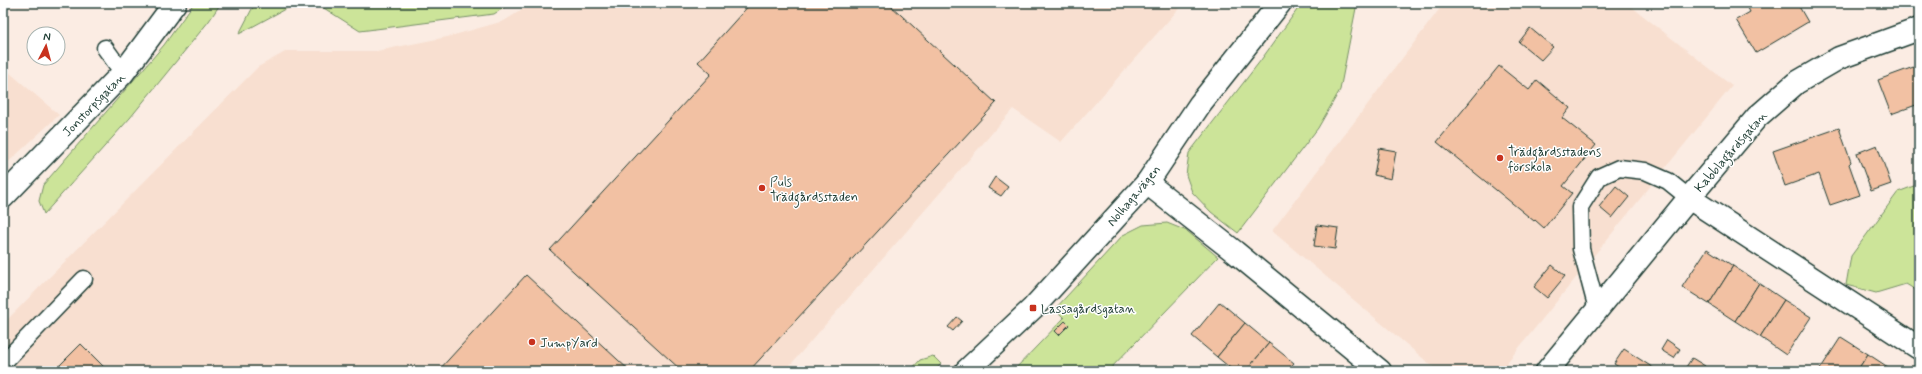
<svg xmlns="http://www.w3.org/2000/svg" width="1922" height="374" font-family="Mynerve,sans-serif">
	<rect width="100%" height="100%" fill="#fbece3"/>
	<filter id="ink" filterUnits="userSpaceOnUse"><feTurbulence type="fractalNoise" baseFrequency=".025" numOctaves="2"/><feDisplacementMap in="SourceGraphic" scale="8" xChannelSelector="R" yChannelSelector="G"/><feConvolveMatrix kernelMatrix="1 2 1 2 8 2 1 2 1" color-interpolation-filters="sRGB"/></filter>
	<g filter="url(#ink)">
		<!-- built -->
		<g fill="#f8dfd0">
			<path d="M533,3H1184L1061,142L1013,109L785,371H3V324L258,67L287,51H377L447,37L504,21Z"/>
			<path d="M1444,3H1627L1732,86L1500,371H1438L1272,231Z"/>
			<path d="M3,67L59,115L3,167Z"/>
		</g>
		<!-- green -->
		<g fill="#cce499" stroke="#769066">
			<path d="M194,3H221L209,21L130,118L44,214L39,201L43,185L164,45Z"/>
			<path d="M255,3H296L239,34Z"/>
			<path d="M316,3H511L494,14L360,31Z"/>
			<path d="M1302,3H1357L1340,90L1318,128L1238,233L1211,212L1192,192L1186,175L1189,153L1261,60Z"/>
			<path d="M1919,184V292L1906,284L1876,293L1846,285L1851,256L1898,192Z"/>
			<path d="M1167,223L1187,231L1218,257L1108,371H1013L1064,318L1055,309L1123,235L1143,225Z"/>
			<path d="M933,356L941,364L934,371H910L920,360Z"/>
		</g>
		<!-- building -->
		<g fill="#f2c1a3" stroke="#1f3d34">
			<path d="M751,3H888L996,103L749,371H682L550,250L711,74L698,62Z"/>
			<path d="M1749,3H1797L1808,22L1756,53L1736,20L1750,12L1746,4Z"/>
			<path d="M1530,28L1553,47L1541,60L1519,42Z"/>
			<path d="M1919,65V104L1891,114L1878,80Z"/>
			<path d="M1499,66L1529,90L1537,80L1570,108L1562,118L1596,145L1563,186L1572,193L1544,228L1535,220L1534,221L1437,142Z"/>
			<path d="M1839,128L1851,162L1849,164L1860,195L1830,205L1819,174L1785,186L1773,151Z"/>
			<path d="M1877,145L1891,184L1871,191L1857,153Z"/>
			<path d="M1379,148L1396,151L1391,179L1374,175Z"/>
			<path d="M995,177L1008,187L1001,196L988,188Z"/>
			<path d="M1616,186L1629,197L1612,218L1599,207Z"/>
			<path d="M1317,225L1338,228L1335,249L1314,246Z"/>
			<path d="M1707,249L1733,266L1709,304L1682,287Z"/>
			<path d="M1552,265L1565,276L1547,298L1534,287Z"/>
			<path d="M1733,266L1759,283L1735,321L1709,304Z"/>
			<path d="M526,275L630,371H438Z"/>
			<path d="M1759,283L1784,300L1760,337L1735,321Z"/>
			<path d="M1784,300L1811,317L1786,355L1760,337Z"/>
			<path d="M1220,302L1245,323L1217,357L1192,336Z"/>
			<path d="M957,317L962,321L953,331L948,327Z"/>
			<path d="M1065,321L1069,325L1059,335L1055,331Z"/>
			<path d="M1245,323L1269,343L1246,371H1234L1217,357Z"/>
			<path d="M1841,337L1868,354L1857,371H1819Z"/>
			<path d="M1667,340L1680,349L1674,358L1661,350Z"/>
			<path d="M1269,343L1294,363L1287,371H1246Z"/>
			<path d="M81,344L108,371H54Z"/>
			<path d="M1624,349L1655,369L1654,371H1625L1614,364Z"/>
			<path d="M1868,354L1894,371H1857Z"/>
			<path d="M1692,358L1705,366L1702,371H1693L1686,367Z"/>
		</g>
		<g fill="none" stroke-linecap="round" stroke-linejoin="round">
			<!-- service casing -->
			<g stroke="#1f3d34" stroke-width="19">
				<g id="service">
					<path d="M105,48L123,73"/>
					<path d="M1597,309L1581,249L1580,207L1599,177L1619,168L1645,171L1668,181L1689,198"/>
					<path d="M3,363L84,279"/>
				</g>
			</g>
			<!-- minor casing -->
			<g stroke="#1f3d34" stroke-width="25">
				<g id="minor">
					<path d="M1147,183L1235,252L1380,371"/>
					<path d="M3,197L123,73L175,3"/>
					<path d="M1689,198L1919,348"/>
					<path d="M966,371L1033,308L1147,183L1200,104L1280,3"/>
					<path d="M1547,371L1689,198L1757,117L1796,83L1839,58L1919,29"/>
				</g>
			</g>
			<!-- service -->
			<use href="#service" stroke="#fff" stroke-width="16"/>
			<!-- minor -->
			<use href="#minor" stroke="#fff" stroke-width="22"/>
		</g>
	</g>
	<!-- markers -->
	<g fill="#c8321e" stroke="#fff" stroke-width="1.5">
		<circle cx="1500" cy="158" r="4"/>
		<circle cx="762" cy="188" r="4"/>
		<rect x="1029" y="304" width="8" height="8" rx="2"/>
		<circle cx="532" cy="342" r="4"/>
	</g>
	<g text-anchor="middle" stroke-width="3" stroke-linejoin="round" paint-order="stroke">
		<!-- street labels -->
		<g font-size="13" fill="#1f3d34" stroke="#fff">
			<text transform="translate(93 104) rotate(-46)" y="5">Jonstorpsgatan</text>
			<text transform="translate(1730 151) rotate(-49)" y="5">Kabblagårdsgatan</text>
			<text transform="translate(1133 195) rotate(-50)" y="5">Nolhagavägen</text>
		</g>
		<!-- poi labels -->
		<g font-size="13" fill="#1f3d34" stroke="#fff" text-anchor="start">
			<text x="1508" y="156">Trädgårdsstadens<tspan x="1508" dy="15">förskola</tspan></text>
			<text x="770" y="186">Puls<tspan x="770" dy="15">Trädgårdsstaden</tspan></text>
			<text x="1041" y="313">Lassagårdsgatan</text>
			<text x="540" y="347">JumpYard</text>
		</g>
	</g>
	<!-- margin -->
	<rect width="1922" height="374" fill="none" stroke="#fff" stroke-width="16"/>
	<rect x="8" y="8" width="1906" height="358" fill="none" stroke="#1f3d34" stroke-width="1.5" filter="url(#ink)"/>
	<!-- north arrow -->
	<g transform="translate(46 46) rotate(6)"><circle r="19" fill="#ffffff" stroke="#a5b1ae"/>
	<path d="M0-3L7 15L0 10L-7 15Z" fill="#c8321e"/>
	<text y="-6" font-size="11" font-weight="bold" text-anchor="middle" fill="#1f3d34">N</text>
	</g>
</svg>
